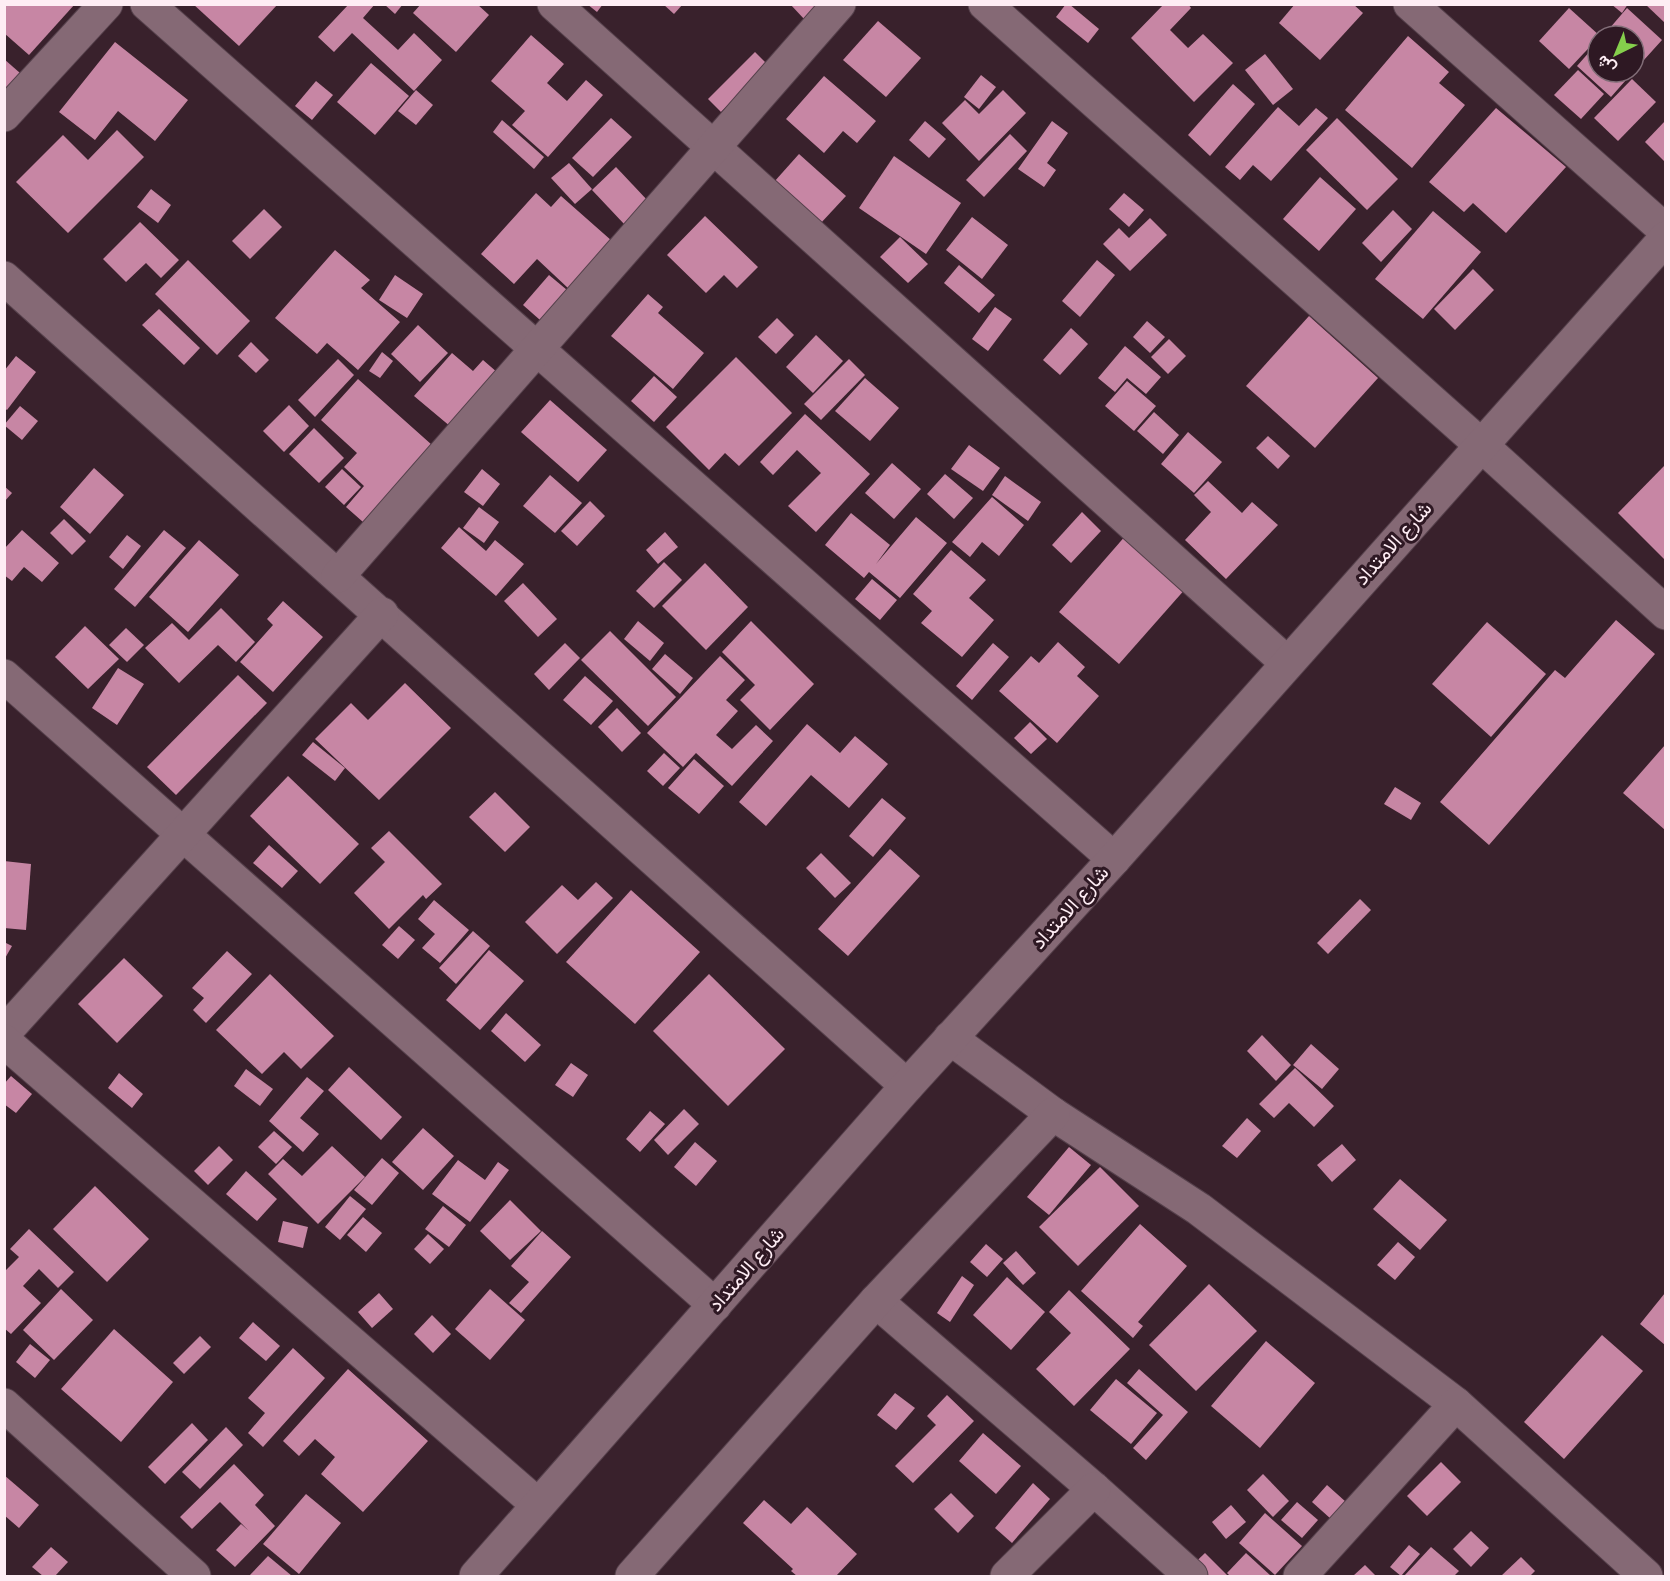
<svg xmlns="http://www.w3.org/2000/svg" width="1670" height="1581" font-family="'IBM Plex Sans',Vazirmatn,sans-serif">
	<rect width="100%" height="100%" fill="#39212c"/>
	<!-- building -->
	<g fill="#c786a4">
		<path d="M4,4H75L29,55L4,33Z"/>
		<path d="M193,4H278L239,46Z"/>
		<path d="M349,4H375L363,18L398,50L414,33L442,60L414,91L352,33L334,52L318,37Z"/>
		<path d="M384,4H403L395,14Z"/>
		<path d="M421,4H477L489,15L456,52L413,13Z"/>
		<path d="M587,4H603L597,12Z"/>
		<path d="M663,4H683L674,14Z"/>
		<path d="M790,4H820L805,20Z"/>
		<path d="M1066,4H1069L1099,29L1088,43L1056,17Z"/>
		<path d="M1164,4H1188L1191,8L1170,30L1188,48L1203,34L1233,63L1194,102L1131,38Z"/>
		<path d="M1295,4H1353L1363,13L1320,60L1279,23Z"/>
		<path d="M1611,4H1628L1622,13Z"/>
		<path d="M1645,4H1665V23Z"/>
		<path d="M1569,8L1600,36L1569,69L1539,41Z"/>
		<path d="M1627,8L1662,40L1634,71V36H1603Z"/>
		<path d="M878,21L921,58L886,97L843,60Z"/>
		<path d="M531,35L564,64L547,83L567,101L586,80L603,95L548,157L512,125L525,111L491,81Z"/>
		<path d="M1408,36L1449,72L1439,83L1465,105L1412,168L1345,110Z"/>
		<path d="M115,42L188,100L155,141L118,111L95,140L59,112Z"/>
		<path d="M1598,42V72H1633L1611,97L1577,66Z"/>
		<path d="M755,52L768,65L721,112L708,99Z"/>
		<path d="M1265,54L1293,89L1273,105L1245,70Z"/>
		<path d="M4,59L20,73L4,91Z"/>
		<path d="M371,63L409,96L375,135L337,102Z"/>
		<path d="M1578,70L1604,94L1581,119L1554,95Z"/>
		<path d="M981,75L996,87L979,109L964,97Z"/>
		<path d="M824,76L876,121L857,143L843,131L824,153L786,119Z"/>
		<path d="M1632,79L1656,102L1618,141L1594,118Z"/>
		<path d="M316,81L333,95L312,120L295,106Z"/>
		<path d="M1233,84L1255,104L1210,156L1188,135Z"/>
		<path d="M416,90L433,105L416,125L398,111Z"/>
		<path d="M1003,90L1026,113L979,161L942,123L965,100L979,114Z"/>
		<path d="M1278,107L1299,126L1316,108L1328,118L1271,181L1253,165L1240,180L1225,167Z"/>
		<path d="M1496,108L1566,167L1506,233L1473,203L1464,212L1429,182Z"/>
		<path d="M611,118L632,137L593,177L572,158Z"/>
		<path d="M1337,118L1398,179L1367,210L1306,150Z"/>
		<path d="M502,120L544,157L534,169L493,132Z"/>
		<path d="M925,121L946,139L929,158L909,140Z"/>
		<path d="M1052,121L1068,133L1047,163L1056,170L1044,187L1018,169Z"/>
		<path d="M1665,121V162L1645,142Z"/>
		<path d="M117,130L144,157L68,233L16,182L63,135L88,160Z"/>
		<path d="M1010,134L1027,151L984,197L966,180Z"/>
		<path d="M799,154L846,196L820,224L774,182Z"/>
		<path d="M894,156L961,203L926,254L859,208Z"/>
		<path d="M569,163L592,189L575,204L551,178Z"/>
		<path d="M616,167L649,202L625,225L592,190Z"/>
		<path d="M1320,177L1356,209L1319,251L1283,219Z"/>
		<path d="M151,189L171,205L158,223L137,207Z"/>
		<path d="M536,193L551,207L561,196L612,241L569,289L537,259L514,284L481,254Z"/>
		<path d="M1124,193L1144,210L1129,227L1109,209Z"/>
		<path d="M264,209L282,227L250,259L232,241Z"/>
		<path d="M1393,210L1412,229L1381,262L1362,243Z"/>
		<path d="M1433,211L1481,252L1423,319L1375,279Z"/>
		<path d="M705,216L758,267L737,288L724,275L706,293L667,255Z"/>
		<path d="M972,217L1008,245L982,279L946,250Z"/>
		<path d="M1150,218L1167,235L1130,271L1103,244L1119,228L1129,238Z"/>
		<path d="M140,222L179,260L161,278L146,263L126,282L103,259Z"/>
		<path d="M900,237L928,264L908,283L880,257Z"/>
		<path d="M335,250L370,280L361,288L400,322L358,370L327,343L317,354L275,318Z"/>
		<path d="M188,260L250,321L217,355L155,294Z"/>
		<path d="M1097,260L1115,275L1080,317L1062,301Z"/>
		<path d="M959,265L995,295L979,313L944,283Z"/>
		<path d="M1473,269L1494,290L1455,330L1434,309Z"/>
		<path d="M395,275L423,294L407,318L379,300Z"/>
		<path d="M549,275L567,290L540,320L523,305Z"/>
		<path d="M648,294L663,307L658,313L704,353L673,389L611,336Z"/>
		<path d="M995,307L1012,319L988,351L972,339Z"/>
		<path d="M159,309L200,348L184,365L142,325Z"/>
		<path d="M1309,316L1378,378L1315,448L1246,386Z"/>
		<path d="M777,318L794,335L776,354L758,337Z"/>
		<path d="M1147,321L1165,337L1150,353L1133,337Z"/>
		<path d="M418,325L448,353L420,382L391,354Z"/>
		<path d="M1071,328L1088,344L1060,375L1043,360Z"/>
		<path d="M816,335L843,361L813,393L786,367Z"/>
		<path d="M1169,339L1186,356L1168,374L1151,357Z"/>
		<path d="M251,342L269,360L256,373L238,356Z"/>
		<path d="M1125,346L1161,377L1146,394L1127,378L1115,392L1098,378Z"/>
		<path d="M382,352L393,361L380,378L369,371Z"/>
		<path d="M452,353L473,371L483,360L498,373L451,427L414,396Z"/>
		<path d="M16,356L36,372L7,410L4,408V371Z"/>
		<path d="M736,357L792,413L739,466L725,453L709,470L666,427Z"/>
		<path d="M338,359L354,375L315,417L298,400Z"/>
		<path d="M849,359L865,375L821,420L804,404Z"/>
		<path d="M654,376L677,397L654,422L631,401Z"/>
		<path d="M865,378L899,408L870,441L835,411Z"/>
		<path d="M358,379L432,445L363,522L346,507L364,486L344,467L357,453L321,420Z"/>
		<path d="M1127,381L1156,406L1134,431L1105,406Z"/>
		<path d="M550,400L607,450L578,482L521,432Z"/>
		<path d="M289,405L309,426L284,452L263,431Z"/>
		<path d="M20,406L38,421L22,440L4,425Z"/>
		<path d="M1154,412L1179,435L1163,454L1137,431Z"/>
		<path d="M805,414L870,474L816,532L788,506L821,473L797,450L773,475L760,462Z"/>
		<path d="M314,428L344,458L319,483L289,454Z"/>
		<path d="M1188,432L1222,462L1194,493L1161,464Z"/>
		<path d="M1268,436L1290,456L1278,469L1256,448Z"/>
		<path d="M969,445L1000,468L983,491L951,469Z"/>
		<path d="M892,463L921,489L894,519L865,493Z"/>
		<path d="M1665,465V560L1618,513Z"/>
		<path d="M94,468L124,495L90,534L60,507Z"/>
		<path d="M342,469L361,487L344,505L325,487Z"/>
		<path d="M482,469L500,484L483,506L464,492Z"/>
		<path d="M945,474L973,498L954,519L927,494Z"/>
		<path d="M550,475L582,503L555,533L523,506Z"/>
		<path d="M1005,476L1041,502L1028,521L992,495Z"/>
		<path d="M1208,481L1242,513L1252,502L1278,525L1226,579L1185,540L1211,512L1194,495Z"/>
		<path d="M4,486L12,493L4,502Z"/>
		<path d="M992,497L1024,525L999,556L982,542L970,557L952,542Z"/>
		<path d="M590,501L605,516L577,546L561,531Z"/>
		<path d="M479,507L499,522L484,543L463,528Z"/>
		<path d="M1082,512L1101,531L1071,563L1052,545Z"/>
		<path d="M851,513L890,545L876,564L916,517L947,543L900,598L869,572L864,578L825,545Z"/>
		<path d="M64,519L86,541L72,555L50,533Z"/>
		<path d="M459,527L486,551L495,540L524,564L496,596L441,548Z"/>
		<path d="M22,530L59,563L42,582L24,567L12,581L4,575V549Z"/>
		<path d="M164,530L186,548L135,607L114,589Z"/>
		<path d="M665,532L678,547L658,564L646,550Z"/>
		<path d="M1127,534L1187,587L1119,664L1059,612Z"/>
		<path d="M127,535L141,546L123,569L109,557Z"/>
		<path d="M199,540L239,575L188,632L149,597Z"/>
		<path d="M951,550L986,580L969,598L994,620L962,657L921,623L932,611L913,594Z"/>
		<path d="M664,562L682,580L654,608L636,591Z"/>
		<path d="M705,563L748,607L706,650L662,606Z"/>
		<path d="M872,579L897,600L880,620L855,599Z"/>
		<path d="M523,583L557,619L538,637L504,601Z"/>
		<path d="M283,601L323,637L273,692L240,662L273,625L267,619Z"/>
		<path d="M221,608L255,642L236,662L218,645L179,683L145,648L172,623L189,640Z"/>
		<path d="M1616,620L1655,654L1489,845L1440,802L1555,670L1565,678Z"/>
		<path d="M638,621L664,643L650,661L624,639Z"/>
		<path d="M751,621L814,684L770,730L740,700L755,685L722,652Z"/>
		<path d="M1487,622L1546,674L1491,737L1432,684Z"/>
		<path d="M85,626L119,659L88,689L55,657Z"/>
		<path d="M126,628L144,645L127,662L109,645Z"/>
		<path d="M610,631L676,697L648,726L581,660Z"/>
		<path d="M1058,642L1085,667L1077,676L1099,696L1057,743L999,691L1031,656L1039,663Z"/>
		<path d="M565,643L580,658L549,690L534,674Z"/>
		<path d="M993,643L1009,657L972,700L956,686Z"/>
		<path d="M665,654L693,678L680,694L652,669Z"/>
		<path d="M720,656L745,680L726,700L738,711L716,735L732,749L756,725L773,741L732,786L696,753L683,767L647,733Z"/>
		<path d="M118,668L144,684L117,725L92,708Z"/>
		<path d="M238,675L267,703L176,795L147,767Z"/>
		<path d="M585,676L613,701L591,725L563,700Z"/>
		<path d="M405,683L451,728L379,800L315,739L351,703L368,720Z"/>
		<path d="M617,708L641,733L622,752L598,727Z"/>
		<path d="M1030,722L1047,739L1031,754L1014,738Z"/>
		<path d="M807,724L840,753L855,736L888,764L849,808L811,775L766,826L739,802Z"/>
		<path d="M313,742L345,768L335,781L302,755Z"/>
		<path d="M1665,745V830L1623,793Z"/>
		<path d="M664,753L680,768L663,786L647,771Z"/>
		<path d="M694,759L724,786L699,814L668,788Z"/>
		<path d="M288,776L359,844L320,884L250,816Z"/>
		<path d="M1395,787L1421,803L1411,820L1384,804Z"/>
		<path d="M495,792L530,827L505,852L469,817Z"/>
		<path d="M882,798L906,818L873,857L849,836Z"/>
		<path d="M389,831L442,884L426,899L423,895L389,929L354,893L385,862L371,848Z"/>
		<path d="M269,845L298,871L282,888L253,863Z"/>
		<path d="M890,849L920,876L848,956L818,929Z"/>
		<path d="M821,853L851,883L835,898L806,868Z"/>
		<path d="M4,861L31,864L26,930L4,928Z"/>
		<path d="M596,882L613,898L557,954L525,922L562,885L578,900Z"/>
		<path d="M631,890L700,952L635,1024L566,962Z"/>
		<path d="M1360,899L1371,910L1328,954L1317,943Z"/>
		<path d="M434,900L469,930L440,963L422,948L435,934L418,919Z"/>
		<path d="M399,926L415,940L398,959L382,945Z"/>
		<path d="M473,931L490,946L456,984L439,968Z"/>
		<path d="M4,942L12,946L4,960Z"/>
		<path d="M489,950L524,981L480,1030L446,1000Z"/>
		<path d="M227,951L252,974L206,1023L193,1010L204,998L192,988Z"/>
		<path d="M124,958L163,996L117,1043L78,1004Z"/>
		<path d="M270,974L334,1036L301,1069L284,1052L262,1074L216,1030Z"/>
		<path d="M709,974L785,1049L728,1106L653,1031Z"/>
		<path d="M506,1013L541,1045L525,1062L491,1031Z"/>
		<path d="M1262,1035L1291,1065L1276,1081L1247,1051Z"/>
		<path d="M1311,1044L1339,1069L1322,1089L1293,1065Z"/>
		<path d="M571,1063L588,1075L573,1097L555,1085Z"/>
		<path d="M349,1067L402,1117L381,1140L328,1090Z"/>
		<path d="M1295,1068L1334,1106L1314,1127L1289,1103L1274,1118L1259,1104Z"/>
		<path d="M246,1069L273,1089L260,1106L234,1086Z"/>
		<path d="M119,1073L143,1094L132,1108L108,1088Z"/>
		<path d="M11,1076L32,1094L16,1113L4,1104V1084Z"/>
		<path d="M307,1077L324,1091L300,1118L319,1134L303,1152L269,1121Z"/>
		<path d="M684,1109L699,1124L668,1155L654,1140Z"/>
		<path d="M650,1111L665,1124L640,1152L626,1139Z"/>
		<path d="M1247,1118L1261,1131L1237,1158L1222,1146Z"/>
		<path d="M423,1128L454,1156L423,1190L392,1162Z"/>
		<path d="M274,1131L292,1147L276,1164L258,1147Z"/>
		<path d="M695,1142L717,1161L696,1186L674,1167Z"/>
		<path d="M1342,1144L1356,1160L1332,1182L1317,1165Z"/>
		<path d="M219,1146L233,1160L208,1185L194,1171Z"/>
		<path d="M332,1146L365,1177L318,1224L268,1174L283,1159L302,1176Z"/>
		<path d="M1069,1147L1091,1165L1049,1215L1027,1197Z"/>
		<path d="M382,1158L399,1173L372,1205L354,1190Z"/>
		<path d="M458,1160L485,1180L498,1162L509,1170L470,1222L432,1194Z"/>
		<path d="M1100,1167L1139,1206L1078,1266L1039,1227Z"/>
		<path d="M246,1171L277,1199L257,1221L226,1194Z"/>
		<path d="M1400,1179L1447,1220L1420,1250L1373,1209Z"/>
		<path d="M95,1186L149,1239L107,1282L53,1229Z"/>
		<path d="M350,1196L366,1209L340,1240L325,1227Z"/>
		<path d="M510,1200L541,1231L510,1260L480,1231Z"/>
		<path d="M443,1206L466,1225L449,1247L425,1229Z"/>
		<path d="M363,1217L382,1233L366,1252L347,1235Z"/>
		<path d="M283,1221L308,1227L303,1248L278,1242Z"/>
		<path d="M1140,1224L1187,1266L1138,1322L1143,1326L1133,1338L1081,1291Z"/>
		<path d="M29,1229L74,1272L58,1288L39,1269L23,1286L41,1303L11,1334L4,1328V1272L19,1257L10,1249Z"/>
		<path d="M542,1231L571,1257L521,1313L509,1303L529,1282L511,1266Z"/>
		<path d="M428,1234L444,1249L430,1264L414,1249Z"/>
		<path d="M1398,1242L1415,1257L1395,1280L1377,1265Z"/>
		<path d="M986,1244L1003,1259L987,1277L970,1262Z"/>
		<path d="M1016,1251L1036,1273L1023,1285L1003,1263Z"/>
		<path d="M962,1276L974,1285L950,1322L937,1313Z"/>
		<path d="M1007,1277L1045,1312L1011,1350L973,1315Z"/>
		<path d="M1209,1284L1257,1331L1196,1391L1149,1345Z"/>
		<path d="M61,1289L93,1320L54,1360L23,1330Z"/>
		<path d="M490,1289L525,1320L490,1360L455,1329Z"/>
		<path d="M1069,1290L1130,1349L1074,1406L1036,1369L1071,1333L1049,1312Z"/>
		<path d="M379,1293L393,1309L372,1328L358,1312Z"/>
		<path d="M1665,1293V1345L1640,1324Z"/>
		<path d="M432,1315L451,1334L433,1353L414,1334Z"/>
		<path d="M253,1322L280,1346L266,1361L239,1338Z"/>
		<path d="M114,1329L173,1382L121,1442L61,1389Z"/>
		<path d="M1602,1335L1643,1371L1564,1459L1524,1422Z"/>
		<path d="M200,1336L211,1347L184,1374L173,1363Z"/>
		<path d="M1266,1341L1315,1383L1260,1448L1211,1406Z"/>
		<path d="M30,1344L50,1360L35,1378L16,1362Z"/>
		<path d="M293,1348L325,1378L263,1447L248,1433L265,1413L248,1398Z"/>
		<path d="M348,1369L428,1441L363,1512L321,1474L335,1457L315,1439L299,1456L283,1441Z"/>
		<path d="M1139,1369L1188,1412L1146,1460L1133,1448L1163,1415L1127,1383Z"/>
		<path d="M1116,1379L1157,1413L1131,1444L1090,1410Z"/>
		<path d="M895,1393L915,1408L896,1430L877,1415Z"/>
		<path d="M947,1395L974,1421L913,1483L895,1466L936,1425L927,1416Z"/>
		<path d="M192,1423L208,1440L165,1484L148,1467Z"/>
		<path d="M226,1427L243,1445L200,1489L182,1472Z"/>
		<path d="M983,1433L1021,1466L996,1494L959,1461Z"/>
		<path d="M1441,1462L1461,1482L1427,1516L1407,1496Z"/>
		<path d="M234,1464L264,1495L255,1505L275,1526L235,1567L216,1550L241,1524L249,1531L220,1502L192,1529L180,1517Z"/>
		<path d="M1263,1474L1289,1501L1273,1517L1247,1490Z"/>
		<path d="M4,1475L39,1505L19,1528L4,1515Z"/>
		<path d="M1033,1483L1050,1499L1012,1543L995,1528Z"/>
		<path d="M1327,1485L1346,1502L1331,1519L1312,1502Z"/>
		<path d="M951,1493L974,1516L958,1533L934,1509Z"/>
		<path d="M306,1494L341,1523L299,1574L263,1544Z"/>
		<path d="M764,1500L791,1524L807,1507L857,1554L836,1576H797L791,1571L793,1569L743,1523Z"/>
		<path d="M1297,1502L1318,1520L1302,1538L1281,1520Z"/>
		<path d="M1231,1505L1246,1522L1226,1539L1212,1522Z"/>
		<path d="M1265,1513L1302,1546L1275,1575L1239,1543Z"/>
		<path d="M1471,1531L1489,1548L1471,1567L1453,1549Z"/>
		<path d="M1409,1545L1420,1554L1401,1576L1390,1567Z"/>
		<path d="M51,1547L68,1562L55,1576H43L32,1567Z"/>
		<path d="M1431,1547L1459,1571L1454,1576H1404Z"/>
		<path d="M1205,1553L1228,1576H1181Z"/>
		<path d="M1246,1553L1271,1576H1230L1227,1573Z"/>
		<path d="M268,1556L292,1576H249Z"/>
		<path d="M1521,1557L1535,1571L1530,1576H1501Z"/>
		<path d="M1365,1565L1376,1576H1353Z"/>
	</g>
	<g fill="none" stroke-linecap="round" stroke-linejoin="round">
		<!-- street casing -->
		<g stroke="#55404b" stroke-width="35">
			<g id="street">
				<path d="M147,4L1114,859"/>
				<path d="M554,4L1286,662"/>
				<path d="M985,4L1481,445L1666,613"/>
				<path d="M1410,4L1666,231"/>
				<path d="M4,115L106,4"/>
				<path d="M4,278L907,1086"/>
				<path d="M338,576L839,4"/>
				<path d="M4,676L715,1305"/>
				<path d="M4,1033L382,614"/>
				<path d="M950,1038L1053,1114L1199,1209L1456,1404L1646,1576"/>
				<path d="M4,1041L538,1505"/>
				<path d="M876,1301L1094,1489L1191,1576"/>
				<path d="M4,1405L194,1576"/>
				<path d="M632,1576L876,1301L1053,1114"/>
				<path d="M1007,1576L1094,1489"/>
				<path d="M1300,1576L1456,1404"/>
			</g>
		</g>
		<!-- secondary casing -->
		<g stroke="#55404b" stroke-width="35">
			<path id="secondary" d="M476,1576L907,1086L1114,859L1666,238"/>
		</g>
		<!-- street -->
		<use href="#street" stroke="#856975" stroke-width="33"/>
		<!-- secondary -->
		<use href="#secondary" stroke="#856975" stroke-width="33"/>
	</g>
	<g text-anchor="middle" stroke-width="6" stroke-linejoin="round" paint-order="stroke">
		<!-- street labels -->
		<g font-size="20" fill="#feedf4" stroke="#2e1823">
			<text transform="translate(1393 543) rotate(-48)" y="7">شارع الامتداد</text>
			<text transform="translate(1070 907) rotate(-48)" y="7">شارع الامتداد</text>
			<text transform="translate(746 1269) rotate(-49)" y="7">شارع الامتداد</text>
		</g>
	</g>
	<!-- border -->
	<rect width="1670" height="1581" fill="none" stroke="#feedf4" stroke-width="12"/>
	<!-- north arrow -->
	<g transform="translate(1616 54) rotate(223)"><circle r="28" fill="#2e1823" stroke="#816d77" stroke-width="1.5"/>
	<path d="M0-4.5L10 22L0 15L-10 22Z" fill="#85cf4c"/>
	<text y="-9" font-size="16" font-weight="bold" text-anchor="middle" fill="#feedf4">ش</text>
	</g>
</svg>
